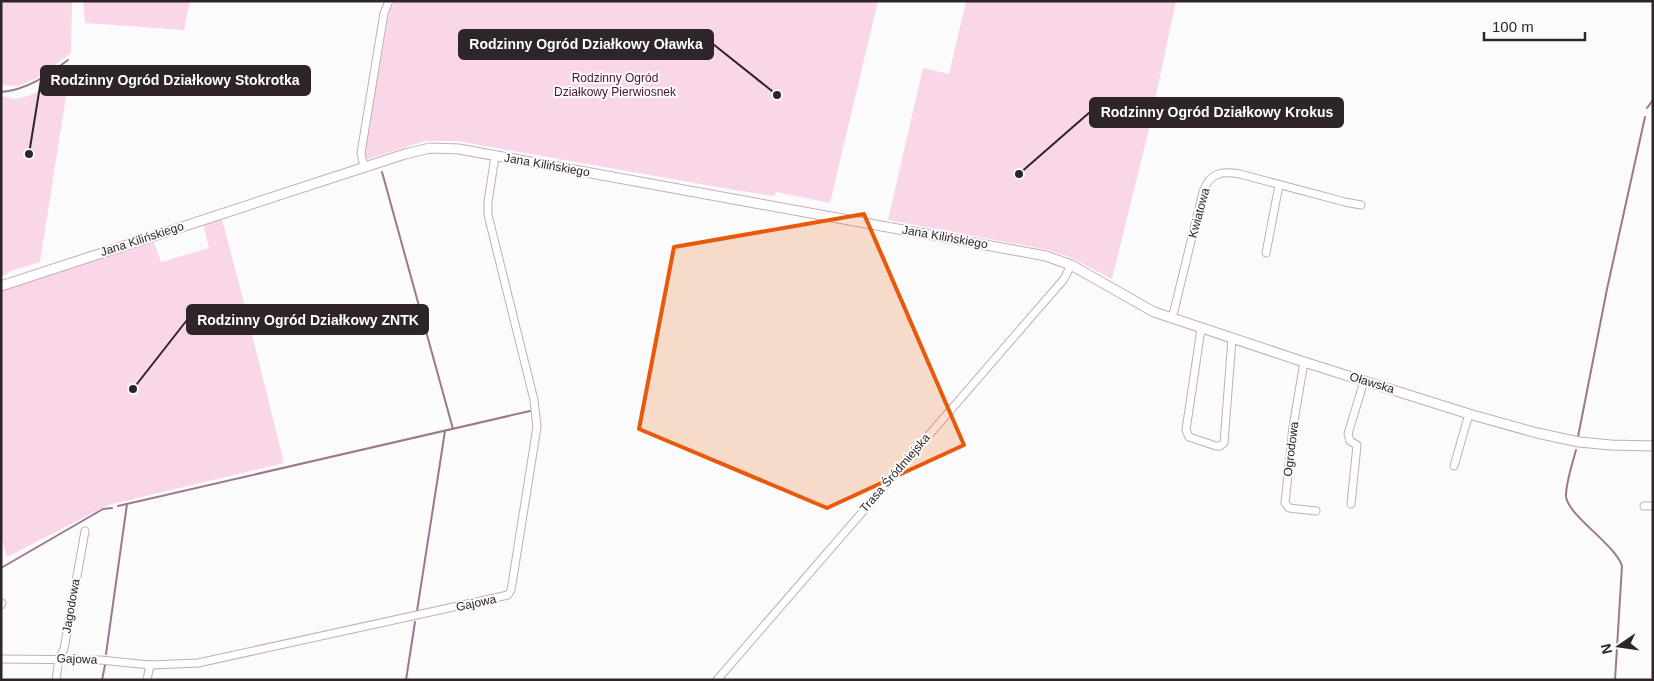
<svg xmlns="http://www.w3.org/2000/svg" width="1654" height="681" font-family="Helvetica,sans-serif">
	<rect width="100%" height="100%" fill="#fbfbfb"/>
	<!-- green -->
	<g fill="#fad6e9">
		<path d="M1,1H72L71,53L39,77L18,86L1,85Z"/>
		<path d="M83,1H190L184,30L85,23Z"/>
		<path d="M395,1H878L830,203L776,192L774,196L734,190L457,141H425L368,159L364,156L389,12Z"/>
		<path d="M966,1H1176L1147,137L1112,279L1069,257L1049,250L888,220L923,68L949,74Z"/>
		<path d="M69,77L40,262L11,271L1,277V96L15,99L28,96Z"/>
		<path d="M222,219L247,314L284,463L108,505L7,557L1,536V290L32,279L46,277L150,240L154,242L161,262L209,248L203,224Z"/>
	</g>
	<g fill="none" stroke-linecap="round" stroke-linejoin="round">
		<!-- stream -->
		<g stroke="#9d788c" stroke-width="2">
			<path d="M1,92C27,90 48,75 68,60"/>
			<path d="M1647,108L1653,100"/>
			<path d="M382,172L453,429"/>
			<path d="M1578,437L1607,289L1645,117"/>
			<path d="M1576,450C1572,465 1566,482 1566,496C1567,515 1615,544 1622,566L1615,680"/>
			<path d="M118,506L530,411"/>
			<path d="M1,568L103,509L112,508"/>
			<path d="M417,611L445,431"/>
			<path d="M106,654L127,504"/>
			<path d="M102,680L105,665"/>
			<path d="M406,680L415,622"/>
		</g>
		<!-- street casing -->
		<g stroke="#c5acb9" stroke-width="9">
			<g id="street">
				<path d="M364,167L361,153L384,13L389,1"/>
				<path d="M1266,253L1279,185"/>
				<path d="M1172,319L1203,192C1210,172 1222,171 1240,174L1345,202L1361,205"/>
				<path d="M1201,329L1186,430L1189,437L1216,446H1220L1224,443L1232,339"/>
				<path d="M1304,362L1293,427L1285,503L1289,508L1316,511"/>
				<path d="M1454,466L1469,414"/>
				<path d="M1351,504L1357,445L1350,441L1348,434L1364,381"/>
				<path d="M1644,506H1653"/>
				<path d="M1,605L2,603"/>
				<path d="M1,659L100,660L150,665L198,663L508,595L511,590L513,578L537,427L534,400L488,215V202L495,156"/>
				<path d="M56,680L59,659L64,649L85,531"/>
				<path d="M147,680L150,665"/>
				<path d="M717,680L1064,279L1071,265"/>
			</g>
		</g>
		<!-- secondary casing -->
		<g stroke="#c5acb9" stroke-width="11">
			<path id="secondary" d="M1,286L405,154L430,148L459,149L1046,256L1071,265L1154,312L1304,362L1469,414L1537,433L1579,442L1611,445L1653,446"/>
		</g>
		<!-- street -->
		<use href="#street" stroke="#fff" stroke-width="7"/>
		<!-- secondary -->
		<use href="#secondary" stroke="#fff" stroke-width="9"/>
	</g>
	<!-- marked area -->
	<path fill="#e8590c" fill-opacity="0.2" stroke="#e8590c" stroke-width="4" stroke-linejoin="round" d="M864,214L964,445L827,508L639,429L674,247Z"/>
	<g text-anchor="middle" stroke-width="4" stroke-linejoin="round" paint-order="stroke">
		<!-- park labels -->
		<g font-size="12" fill="#4d1338" stroke="#fbfbfb">
			<text x="615" y="82">Rodzinny Ogród<tspan x="615" dy="14">Działkowy Pierwiosnek</tspan></text>
		</g>
		<!-- street labels -->
		<g font-size="12" fill="#2e252a" stroke="#fbfbfb">
			<text transform="translate(547 165) rotate(10)" y="4">Jana Kilińskiego</text>
			<text transform="translate(1199 213) rotate(-75)" y="4">Kwiatowa</text>
			<text transform="translate(945 237) rotate(10)" y="4">Jana Kilińskiego</text>
			<text transform="translate(142 239) rotate(-18)" y="4">Jana Kilińskiego</text>
			<text transform="translate(1372 383) rotate(17)" y="4">Oławska</text>
			<text transform="translate(1291 449) rotate(-83)" y="4">Ogrodowa</text>
			<text transform="translate(895 473) rotate(-49)" y="4">Trasa Śródmiejska</text>
			<text transform="translate(476 603) rotate(-12)" y="4">Gajowa</text>
			<text transform="translate(71 606) rotate(-80)" y="4">Jagodowa</text>
			<text transform="translate(77 659) rotate(2)" y="4">Gajowa</text>
		</g>
	</g>
	<!-- callouts -->
	<path fill="none" stroke="#2e252a" stroke-width="2" d="M777 95L713 44M29 154L41 80M1019 174L1090 112M133 389L187 320"/>
	<g fill="#2e252a" stroke="#fbfbfb" stroke-width="2">
		<circle cx="777" cy="95" r="5"/>
		<circle cx="29" cy="154" r="5"/>
		<circle cx="1019" cy="174" r="5"/>
		<circle cx="133" cy="389" r="5"/>
	</g>
	<g fill="#2e252a" stroke="#2e252a" stroke-width="2">
		<rect x="459" y="30" width="254" height="29" rx="5"/>
		<rect x="41" y="66" width="269" height="29" rx="5"/>
		<rect x="1090" y="98" width="253" height="29" rx="5"/>
		<rect x="187" y="305" width="241" height="29" rx="5"/>
	</g>
	<g font-size="14" text-anchor="middle" font-weight="bold" fill="#fff">
		<text x="586" y="49">Rodzinny Ogród Działkowy Oławka</text>
		<text x="175" y="85">Rodzinny Ogród Działkowy Stokrotka</text>
		<text x="1217" y="117">Rodzinny Ogród Działkowy Krokus</text>
		<text x="308" y="325">Rodzinny Ogród Działkowy ZNTK</text>
	</g>
	<!-- border -->
	<rect width="1654" height="681" fill="none" stroke="#2e252a" stroke-width="5"/>
	<!-- north arrow -->
	<g transform="translate(1619 646) rotate(257)" stroke="#fbfbfb" stroke-width="4" paint-order="stroke">
	<path d="M0-4L9 19L0 12L-9 19Z" fill="#2e252a"/>
	<text y="-8" font-size="14" font-weight="bold" text-anchor="middle" fill="#2e252a">N</text>
	</g>
	<!-- scale -->
	<path d="M1484 32v8h101v-8" fill="none" stroke="#2e252a" stroke-width="2.5"/>
	<text x="1492" y="32" font-size="15" fill="#2e252a" stroke="#fbfbfb" stroke-width="4" paint-order="stroke">100 m</text>
</svg>
